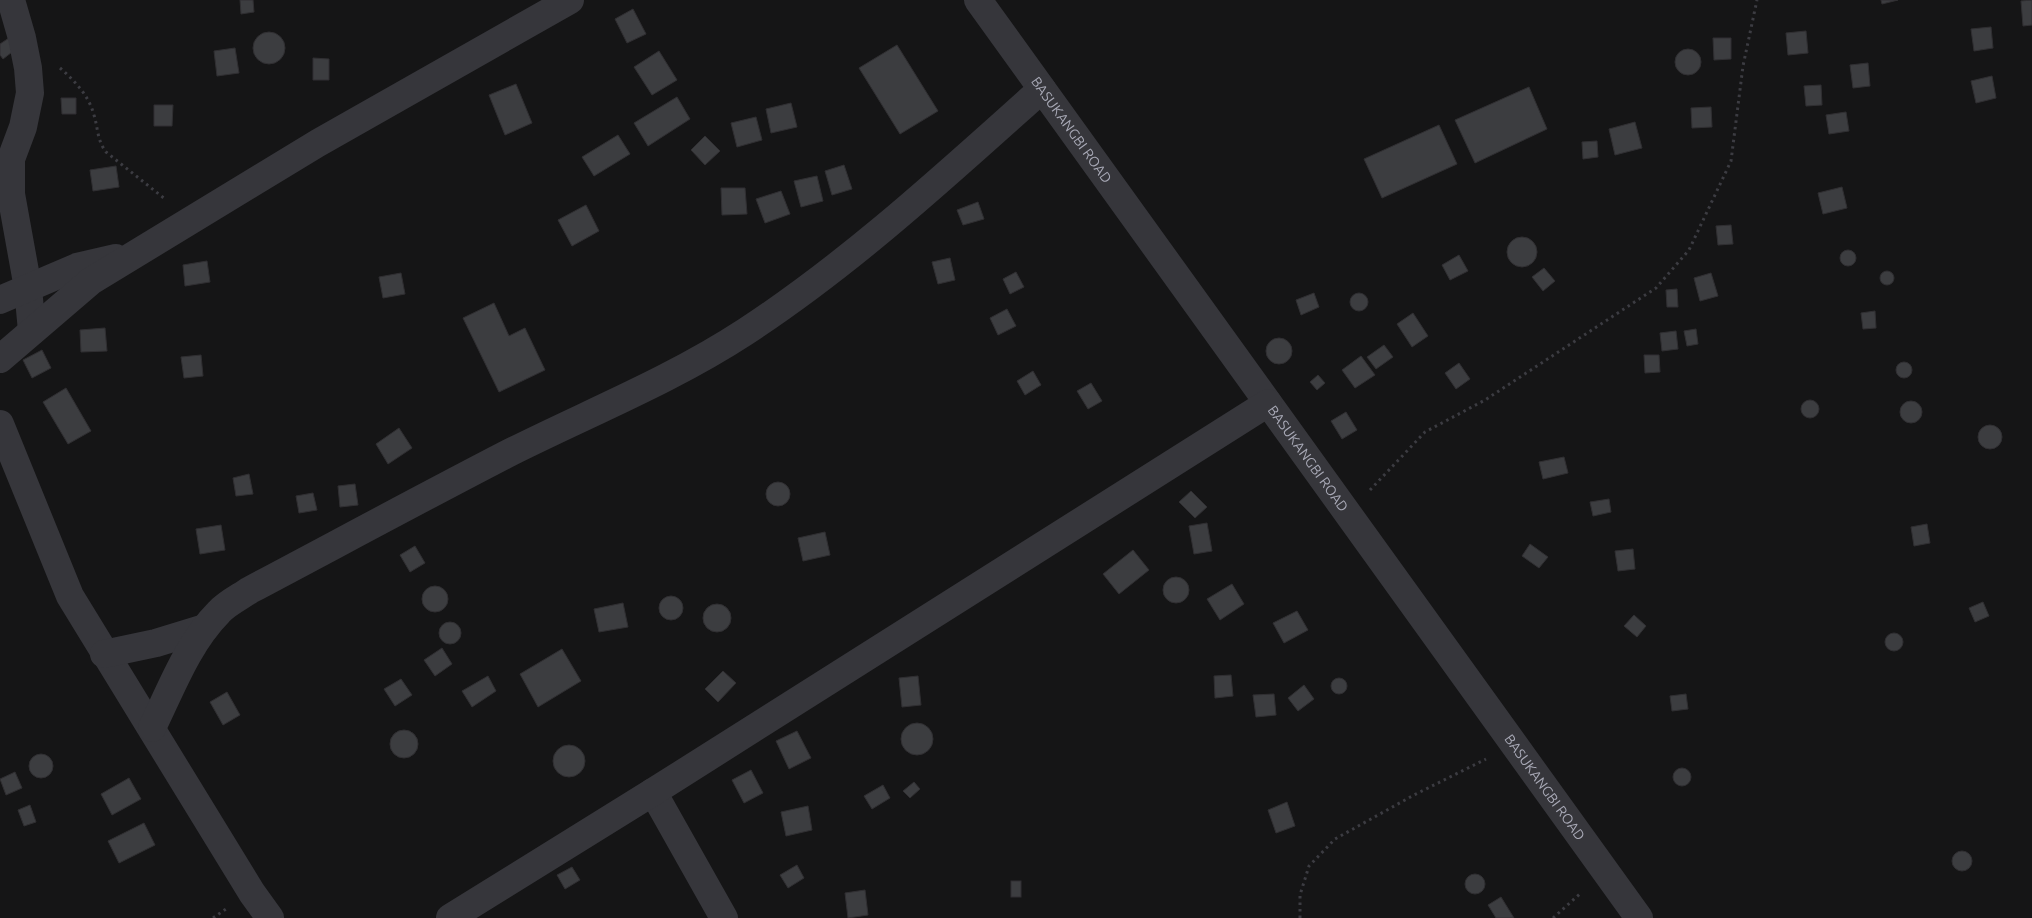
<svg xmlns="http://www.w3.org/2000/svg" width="2032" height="918" font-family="Ubuntu,sans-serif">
	<rect width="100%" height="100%" fill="#151516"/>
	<!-- building -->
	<g fill="#3c3d40" stroke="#302f32">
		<path d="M240,0H253L254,12L241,14Z"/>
		<path d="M1881,0H1898L1882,4Z"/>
		<path d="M2032,0V25L2023,26L2021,1Z"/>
		<path d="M633,9L646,34L627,43L615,19Z"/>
		<path d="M1991,27L1993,48L1974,51L1971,29Z"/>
		<path d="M1806,31L1808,53L1788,55L1786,33Z"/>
		<circle cx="269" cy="48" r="16"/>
		<path d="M9,38L16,49L3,59L0,55V44Z"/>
		<path d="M1713,38H1731V59L1714,60Z"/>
		<path d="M897,45L938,111L900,134L859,68Z"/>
		<path d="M235,48L239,73L217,76L214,51Z"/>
		<circle cx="1688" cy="62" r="13"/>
		<path d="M659,51L677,80L652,95L634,67Z"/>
		<path d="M313,58L329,59V80H313Z"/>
		<path d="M1868,63L1870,86L1853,88L1850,65Z"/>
		<path d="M1992,76L1996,98L1976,103L1971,81Z"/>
		<path d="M516,84L532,123L505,135L489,95Z"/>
		<path d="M1821,85L1822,105L1806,106L1804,86Z"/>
		<path d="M1529,87L1547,129L1475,163L1455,120Z"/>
		<path d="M677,97L690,119L648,146L634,123Z"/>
		<path d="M61,98H76V114H62Z"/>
		<path d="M791,103L797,127L771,133L766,109Z"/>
		<path d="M154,105H173L172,126H154Z"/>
		<path d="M1711,107L1712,127L1692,128L1691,108Z"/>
		<path d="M1846,112L1849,131L1829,134L1826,115Z"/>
		<path d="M756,117L762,140L737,147L731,123Z"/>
		<path d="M1635,122L1642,148L1615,155L1609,129Z"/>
		<path d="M1439,125L1457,164L1382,198L1364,159Z"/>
		<path d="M618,135L630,154L594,176L582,157Z"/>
		<path d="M705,136L720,151L705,165L691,150Z"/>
		<path d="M1597,141L1598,157L1583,159L1582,142Z"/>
		<path d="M844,165L852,189L832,195L825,171Z"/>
		<path d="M116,166L119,187L93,191L90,170Z"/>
		<path d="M817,176L823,201L801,207L794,181Z"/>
		<path d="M1842,187L1847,208L1823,214L1818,193Z"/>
		<path d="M721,188H745L747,214L722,215Z"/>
		<path d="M781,191L790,214L765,223L756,199Z"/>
		<path d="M978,202L984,219L963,225L957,210Z"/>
		<path d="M586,205L599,231L572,246L558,220Z"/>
		<path d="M1731,225L1733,244L1718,245L1716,226Z"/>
		<circle cx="1522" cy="252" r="15"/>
		<circle cx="1848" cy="258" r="8"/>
		<path d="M1459,255L1468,271L1450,280L1442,265Z"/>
		<path d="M950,258L955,280L938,284L932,262Z"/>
		<path d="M207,261L210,282L185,286L183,265Z"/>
		<path d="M1544,268L1555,281L1543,291L1532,277Z"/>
		<circle cx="1887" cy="278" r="7"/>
		<path d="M1016,272L1024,287L1010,294L1003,279Z"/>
		<path d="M401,273L405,294L383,298L379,277Z"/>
		<path d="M1711,273L1718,296L1700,301L1694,278Z"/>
		<path d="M1677,289L1678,307H1667L1666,290Z"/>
		<path d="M1314,293L1319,307L1301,315L1296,300Z"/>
		<circle cx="1359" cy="302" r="9"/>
		<path d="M494,303L509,336L525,328L545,370L499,392L463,318Z"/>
		<path d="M1007,309L1016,326L998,335L990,318Z"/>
		<path d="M1875,311L1876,328L1863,329L1861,313Z"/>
		<path d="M1413,313L1428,336L1412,347L1397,324Z"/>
		<path d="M105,328L107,351L81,352L80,330Z"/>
		<path d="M1696,329L1698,344L1687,346L1684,331Z"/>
		<path d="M1676,331L1678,349L1662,351L1660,333Z"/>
		<circle cx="1279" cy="351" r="13"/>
		<path d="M1384,345L1393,357L1376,369L1367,357Z"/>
		<path d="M42,350L51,368L32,378L23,360Z"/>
		<path d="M201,355L203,376L184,378L181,357Z"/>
		<path d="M1644,355H1659L1660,372L1645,373Z"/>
		<path d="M1361,356L1375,375L1355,388L1342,370Z"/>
		<circle cx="1904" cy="370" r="8"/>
		<path d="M1459,363L1470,379L1456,389L1445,373Z"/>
		<path d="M1033,371L1041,385L1025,395L1017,381Z"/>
		<path d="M1318,375L1325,383L1317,390L1310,382Z"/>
		<path d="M1091,383L1102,401L1088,409L1077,391Z"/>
		<path d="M66,388L91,431L68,444L43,402Z"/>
		<circle cx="1810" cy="409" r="9"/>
		<circle cx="1911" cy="412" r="11"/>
		<path d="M1346,412L1357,430L1342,439L1331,421Z"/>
		<circle cx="1990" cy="437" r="12"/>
		<path d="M399,428L412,448L388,464L376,444Z"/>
		<path d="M1564,457L1568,473L1543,479L1539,462Z"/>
		<path d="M249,474L253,494L236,496L233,478Z"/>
		<circle cx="778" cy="494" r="12"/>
		<path d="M355,484L358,505L340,507L338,486Z"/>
		<path d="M1191,491L1207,507L1195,518L1179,502Z"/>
		<path d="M313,493L317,510L299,513L296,496Z"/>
		<path d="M1609,499L1611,512L1593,516L1590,502Z"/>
		<path d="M1207,523L1212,551L1194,554L1189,526Z"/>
		<path d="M1927,524L1930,543L1914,546L1911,527Z"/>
		<path d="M221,525L225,550L200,554L196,529Z"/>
		<path d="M825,532L830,555L803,561L798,538Z"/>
		<path d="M1530,544L1548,557L1539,568L1522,556Z"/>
		<path d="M415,546L425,563L410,572L400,555Z"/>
		<path d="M1633,549L1635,569L1618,571L1615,551Z"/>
		<path d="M1133,550L1149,570L1119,594L1103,574Z"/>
		<circle cx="1176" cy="590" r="13"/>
		<path d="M1232,584L1244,604L1220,620L1207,599Z"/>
		<circle cx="435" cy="599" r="13"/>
		<circle cx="671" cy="608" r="12"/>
		<path d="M1983,602L1989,616L1975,622L1969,608Z"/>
		<path d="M623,603L628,627L599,632L594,609Z"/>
		<circle cx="717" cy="618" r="14"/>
		<path d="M1297,611L1308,630L1284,643L1273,623Z"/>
		<path d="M1634,615L1646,626L1637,637L1624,626Z"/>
		<circle cx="450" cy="633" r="11"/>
		<circle cx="1894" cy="642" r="9"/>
		<path d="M442,648L452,664L435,676L424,660Z"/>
		<path d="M562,649L581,681L538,707L520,674Z"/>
		<path d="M723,671L736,683L718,702L705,689Z"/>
		<path d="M1231,675L1233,696L1215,698L1214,676Z"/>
		<path d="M488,676L496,691L472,707L462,691Z"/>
		<path d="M918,676L921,705L902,707L899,678Z"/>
		<circle cx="1339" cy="686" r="8"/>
		<path d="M401,679L412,695L395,706L384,689Z"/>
		<path d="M1304,685L1314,699L1298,711L1288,698Z"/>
		<path d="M227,692L240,715L223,725L210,702Z"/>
		<path d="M1274,694L1276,715L1256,717L1253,695Z"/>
		<path d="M1686,694L1688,709L1672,711L1670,696Z"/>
		<circle cx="917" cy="739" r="16"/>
		<circle cx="404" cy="744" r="14"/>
		<path d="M797,731L811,758L789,769L776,741Z"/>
		<circle cx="569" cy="761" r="16"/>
		<circle cx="41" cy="766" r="12"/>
		<circle cx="1682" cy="777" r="9"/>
		<path d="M751,770L763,793L744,803L732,780Z"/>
		<path d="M15,772L22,788L6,795L0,779Z"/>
		<path d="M129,778L141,799L112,815L101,794Z"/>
		<path d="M914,782L920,789L910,798L903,791Z"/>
		<path d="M883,785L890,798L872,809L864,796Z"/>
		<path d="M1287,802L1295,826L1276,833L1268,810Z"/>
		<path d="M30,805L36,822L24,826L18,810Z"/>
		<path d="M808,806L812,830L786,836L781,812Z"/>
		<path d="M144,823L155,845L119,863L108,841Z"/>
		<circle cx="1962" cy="861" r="10"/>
		<path d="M797,865L804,878L788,888L780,875Z"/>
		<path d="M572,867L580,880L565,889L557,875Z"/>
		<circle cx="1475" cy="884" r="10"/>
		<rect x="1011" y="881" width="10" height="16"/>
		<path d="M865,890L868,915L848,918L845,893Z"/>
		<path d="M1501,897L1514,918H1496L1488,905Z"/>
	</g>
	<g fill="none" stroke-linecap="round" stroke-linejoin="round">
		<!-- path -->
		<g stroke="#3c3c42" stroke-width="3" stroke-dasharray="2.5 4" stroke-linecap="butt">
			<path d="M60,68C75,81 89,96 94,115C98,128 97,140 106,152L165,199"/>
			<path d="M1370,490L1425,432L1485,400L1656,288L1689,250L1731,161L1743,66L1757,0"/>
			<path d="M213,918L226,909"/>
			<path d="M1300,918V895L1309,866L1335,839L1414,795L1486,759"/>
			<path d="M1553,918L1582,892"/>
		</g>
		<!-- minor -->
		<g stroke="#36363b" stroke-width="28">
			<path d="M11,0L22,38L28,68L30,93L23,127L11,159V194L28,288L32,331"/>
			<path id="s1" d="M978,0L1639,918"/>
			<path d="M0,300L77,267L116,258"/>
			<path d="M0,359L91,281L318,143L570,0"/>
			<path d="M0,424L70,596L252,893L270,918"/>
			<path d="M104,654L156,643L205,628"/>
			<path d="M152,728C171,689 188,643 219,612C227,603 240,597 250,590C335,545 420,499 505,455C586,414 670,381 745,332C852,262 947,174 1042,89"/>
			<path d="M653,792L724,918"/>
			<path d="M450,918L653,792L1268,403"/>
		</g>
	</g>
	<g text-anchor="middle" stroke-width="4" stroke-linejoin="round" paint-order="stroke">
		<!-- street labels -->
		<g font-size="14" fill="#a8a9b6" stroke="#101011">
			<text dy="5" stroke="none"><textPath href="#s1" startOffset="160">BASUKANGBI ROAD</textPath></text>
			<text dy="5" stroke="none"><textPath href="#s1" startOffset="565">BASUKANGBI ROAD</textPath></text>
			<text dy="5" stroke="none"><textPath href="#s1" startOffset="970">BASUKANGBI ROAD</textPath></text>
		</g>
	</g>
</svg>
